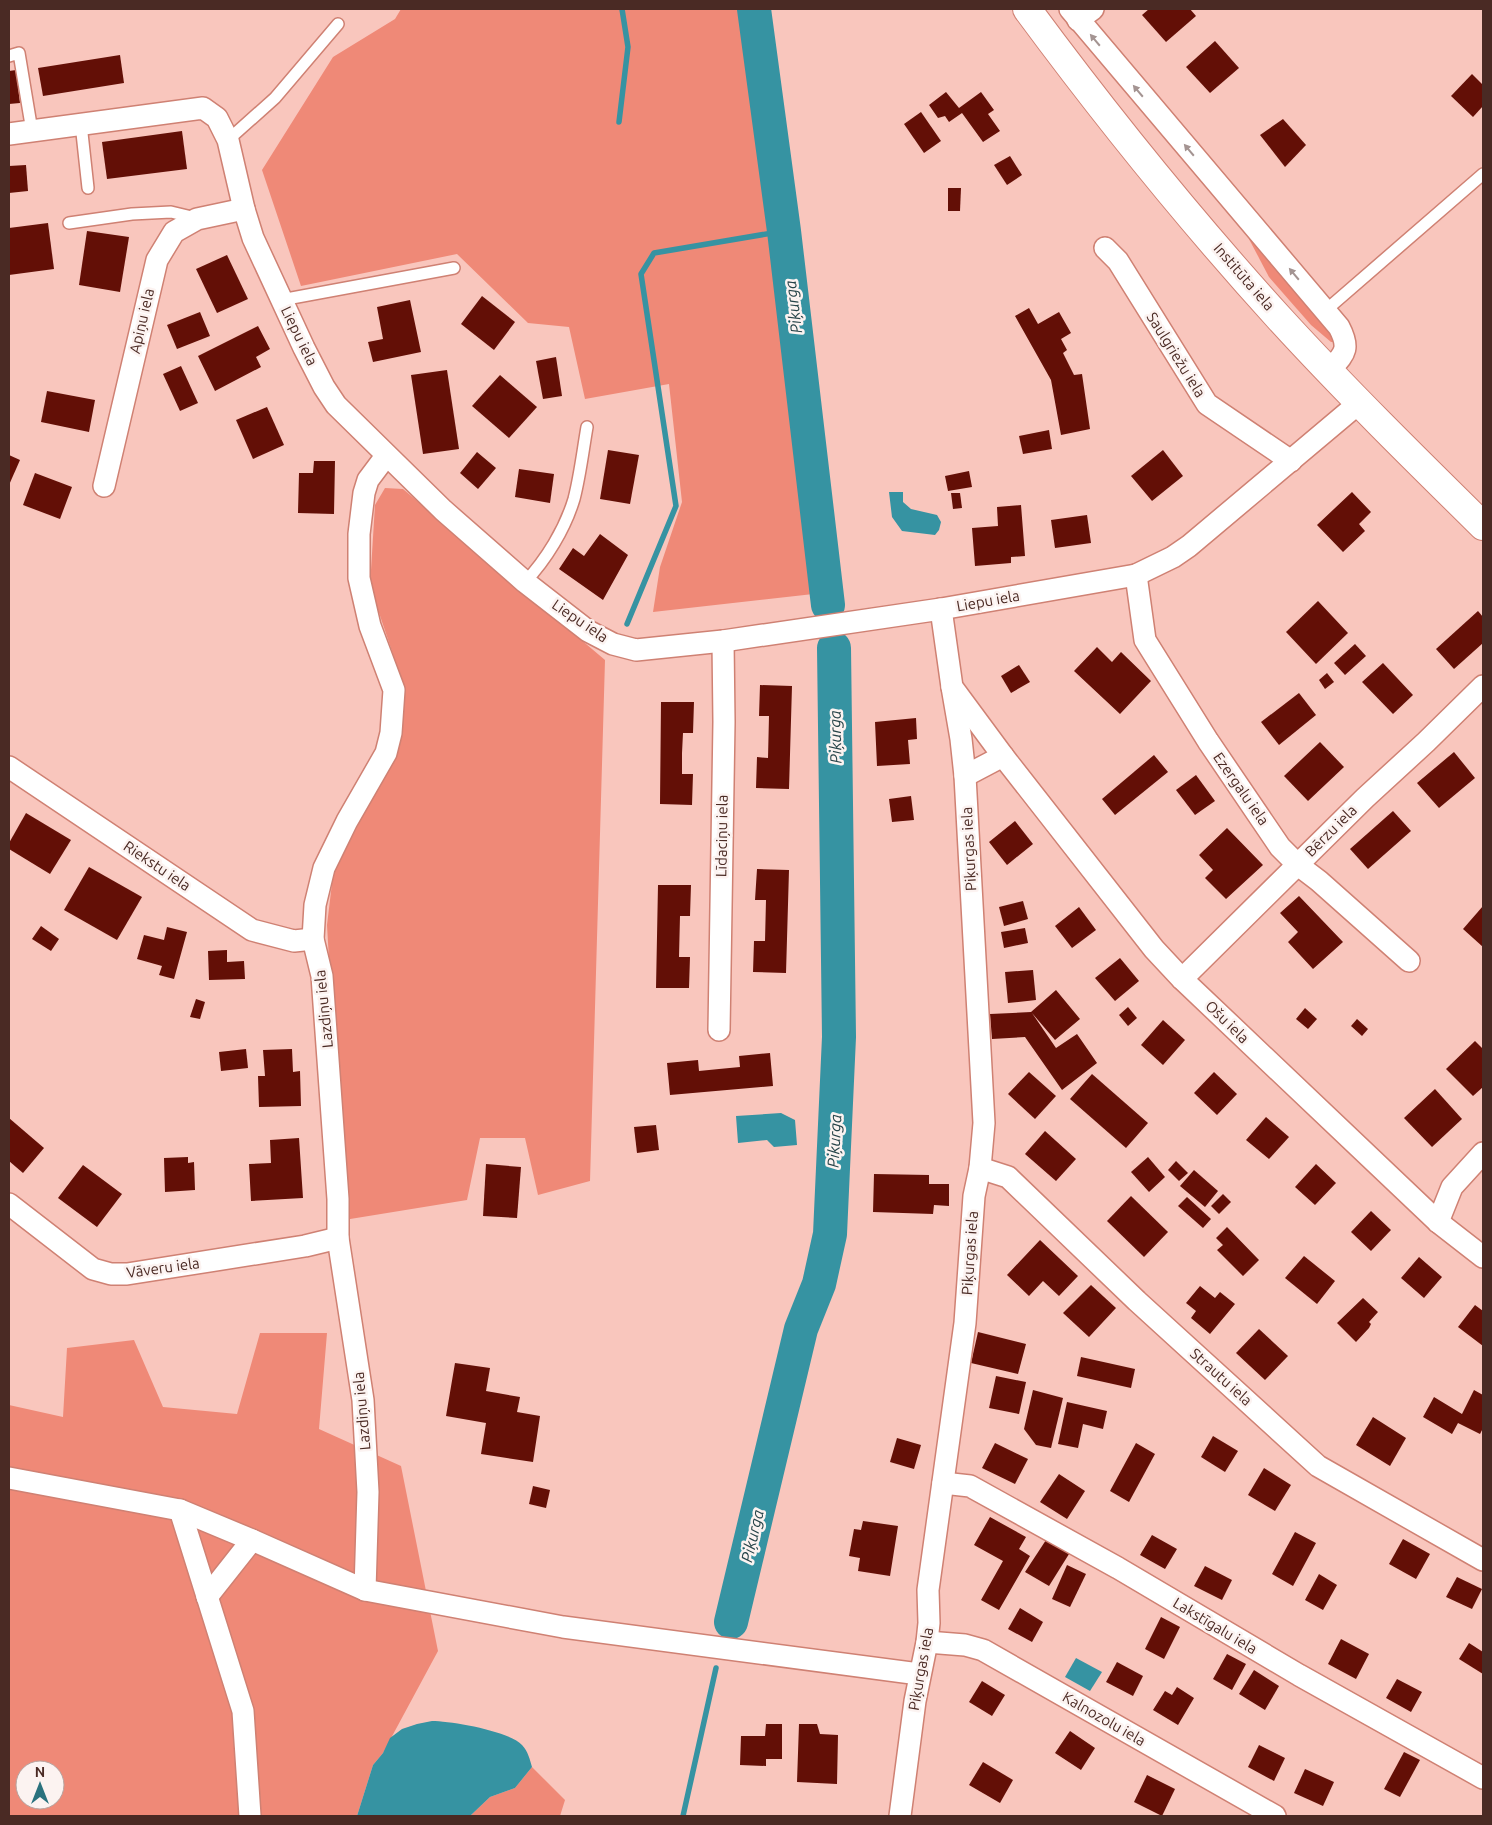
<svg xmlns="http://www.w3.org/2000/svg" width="1492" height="1825" font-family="Ubuntu,sans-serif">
	<rect width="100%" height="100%" fill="#f9c6bd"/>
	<!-- green -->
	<g fill="#ef8977" fill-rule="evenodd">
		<path d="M401,9H765L840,591L653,612L660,567L682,502L669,384L585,399L569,327L528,323L457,254L301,286L262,170L333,57L395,19Z"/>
		<path d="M1254,236L1333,330L1336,342H1331L1311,325L1269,277L1249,239Z"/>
		<path d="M385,488L403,489L605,660L590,1181L538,1195L525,1138H480L467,1200L344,1220L327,925L333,875L398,745L404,687L370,586L375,505Z"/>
		<path d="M260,1333H327L319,1429L401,1466L438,1651L383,1753L373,1765L357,1816H9V1405L63,1417L67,1348L134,1340L163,1407L237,1414ZM25,1770H55V1800H25Z"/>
		<path d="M532,1767L565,1800L560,1816H470L490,1797L515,1788Z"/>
	</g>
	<!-- water -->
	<g fill="#3693a2">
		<path d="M889,492H903V502L911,509L937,515L941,522L939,530L935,535L902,531L892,517Z"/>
		<path d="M781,1113L795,1120L797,1145L774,1147L767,1140L738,1143L736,1116Z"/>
		<path d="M1076,1658L1102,1672L1090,1691L1065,1677Z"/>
		<path d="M432,1721C451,1721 509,1731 522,1745C528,1751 530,1760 532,1767L515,1788L490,1797L470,1816H357L373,1765L383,1753L390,1738L402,1729L417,1724Z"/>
	</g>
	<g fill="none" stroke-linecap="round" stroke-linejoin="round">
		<!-- stream -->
		<g stroke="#3693a2" stroke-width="5.5">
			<path d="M619,122L628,47L622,9"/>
			<path d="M627,624L676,506L641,274L654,253L784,231"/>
			<path d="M683,1816L716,1668"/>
		</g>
		<!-- river -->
		<g stroke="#3693a2" stroke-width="34">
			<path d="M754,9L784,231L828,605"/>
			<path d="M731,1622L801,1329L819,1284L830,1234L839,1037L834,648"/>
		</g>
	</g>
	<!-- building -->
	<g fill="#630f06">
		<path d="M1149,9H1190L1196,16L1166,42L1142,15Z"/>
		<path d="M1215,41L1239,68L1210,93L1186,67Z"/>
		<path d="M120,55L124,83L43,96L38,68Z"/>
		<path d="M16,70L20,103L9,104V71Z"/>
		<path d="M1472,74L1483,85V106L1473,117L1451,96Z"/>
		<path d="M946,92L959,108L981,92L994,110L988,114L1000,131L983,142L962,113L949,122L945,116L938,118L929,105Z"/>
		<path d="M921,112L941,141L924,153L904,124Z"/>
		<path d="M1283,119L1306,145L1285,167L1260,135Z"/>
		<path d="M182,131L187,169L107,179L102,142Z"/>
		<path d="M1010,156L1022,175L1007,185L994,165Z"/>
		<path d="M26,165L28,191L9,193V166Z"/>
		<path d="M948,188H961L960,211H948Z"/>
		<path d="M48,223L54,269L9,275V228Z"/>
		<path d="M87,231L129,237L120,292L79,285Z"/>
		<path d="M227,255L248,299L217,313L196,269Z"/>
		<path d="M482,296L515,322L494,350L461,324Z"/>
		<path d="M410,300L421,352L373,362L368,342L383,339L377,307Z"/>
		<path d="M1029,308L1038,324L1059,312L1071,333L1061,339L1067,350L1063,353L1074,375L1082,374L1090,429L1061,435L1051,380L1015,316Z"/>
		<path d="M200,312L210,336L177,349L167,325Z"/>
		<path d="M258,326L270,349L256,357L261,367L215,391L198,356Z"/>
		<path d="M556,357L562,396L543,399L536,361Z"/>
		<path d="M181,366L198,403L180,411L163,374Z"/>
		<path d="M447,370L459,449L423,454L411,375Z"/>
		<path d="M500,375L537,407L509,438L472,406Z"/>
		<path d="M47,391L95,400L89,432L41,422Z"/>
		<path d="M267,407L284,445L253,459L236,420Z"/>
		<path d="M1049,430L1052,449L1023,454L1019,436Z"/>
		<path d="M608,450L639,455L630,504L600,499Z"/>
		<path d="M1163,450L1183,476L1152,501L1131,476Z"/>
		<path d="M477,452L496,468L478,489L460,473Z"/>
		<path d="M9,455L20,460L9,485Z"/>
		<path d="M314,461H335L334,514L298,513L299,473H313Z"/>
		<path d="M519,469L554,474L550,503L515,497Z"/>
		<path d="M969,471L972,487L948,491L945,476Z"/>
		<path d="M35,473L72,487L60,519L23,505Z"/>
		<path d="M1352,492L1371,512L1359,524L1365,531L1343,552L1317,525Z"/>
		<path d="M951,493H960L962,508L953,509Z"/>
		<path d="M1021,505L1025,556L1011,557V563L975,566L972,528L998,526L997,507Z"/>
		<path d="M1087,515L1091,543L1055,548L1051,520Z"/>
		<path d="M600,534L628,555L603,600L559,569L573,548L584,556Z"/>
		<path d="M1318,601L1348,633L1316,664L1286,632Z"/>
		<path d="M1478,611L1483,617V643L1454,669L1436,649Z"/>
		<path d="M1355,644L1366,656L1345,675L1334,663Z"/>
		<path d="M1097,647L1112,662L1121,652L1151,681L1120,714L1074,671Z"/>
		<path d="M1383,663L1413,695L1393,714L1362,682Z"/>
		<path d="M1019,665L1030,682L1011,693L1001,676Z"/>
		<path d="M1327,673L1334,682L1325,689L1319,680Z"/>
		<path d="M760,685L792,686L789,789L756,788L757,757L768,758L769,716H759Z"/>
		<path d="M1299,693L1316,715L1279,745L1261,722Z"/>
		<path d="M661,702H694L693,733H683L682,753V774H693L692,805L660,804Z"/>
		<path d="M916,718L917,739L908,740L910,764L877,766L875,722Z"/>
		<path d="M1320,742L1344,767L1308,801L1284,776Z"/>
		<path d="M1454,752L1475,778L1439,808L1417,783Z"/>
		<path d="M1154,755L1168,772L1115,815L1102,799Z"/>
		<path d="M1196,775L1215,801L1195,815L1176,790Z"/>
		<path d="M911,796L914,820L892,822L889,799Z"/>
		<path d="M1393,811L1411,831L1368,869L1350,849Z"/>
		<path d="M26,813L71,840L50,874L9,849V843Z"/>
		<path d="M1015,821L1033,844L1007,865L989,842Z"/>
		<path d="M1227,828L1263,865L1226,899L1205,878L1213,870L1199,855Z"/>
		<path d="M89,867L142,897L117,940L64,910Z"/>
		<path d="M757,869L789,870L786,973L753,972L754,941H765L766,900H755Z"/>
		<path d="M658,885H691L690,916H680L679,957H690L689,988H656Z"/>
		<path d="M1299,896L1343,942L1313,969L1288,942L1298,932L1280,913Z"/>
		<path d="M1023,901L1028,919L1004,926L999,907Z"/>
		<path d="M1483,906V947L1463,929Z"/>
		<path d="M1079,907L1096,930L1072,948L1055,926Z"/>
		<path d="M41,926L59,939L51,951L32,939Z"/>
		<path d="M167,927L187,932L174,979L159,975L162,966L137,959L144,935L164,940Z"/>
		<path d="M1025,928L1028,943L1004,948L1001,932Z"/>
		<path d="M227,950V962L244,961L245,979L209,980L208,951Z"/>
		<path d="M1120,958L1139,981L1115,1001L1095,978Z"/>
		<path d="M1033,970L1036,1000L1008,1003L1005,972Z"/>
		<path d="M1056,990L1080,1019L1055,1040L1032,1013L1056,1048L1077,1034L1097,1063L1062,1090L1025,1037L992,1039L990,1014L1031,1012Z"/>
		<path d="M196,999L205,1002L200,1019L190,1017Z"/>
		<path d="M1128,1007L1137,1018L1128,1026L1119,1015Z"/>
		<path d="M1305,1008L1317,1019L1308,1029L1296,1019Z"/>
		<path d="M1357,1019L1368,1029L1362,1036L1351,1026Z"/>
		<path d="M1163,1020L1185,1040L1163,1065L1141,1045Z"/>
		<path d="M1475,1041L1483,1049V1087L1473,1096L1446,1069Z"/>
		<path d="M246,1049L248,1068L221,1071L219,1052Z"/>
		<path d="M292,1049L293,1072L300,1071L301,1106L259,1107L258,1076H265L263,1050Z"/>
		<path d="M770,1053L773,1086L670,1095L667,1063L698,1060L699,1071L719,1069L740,1067L739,1056Z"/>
		<path d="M1029,1072L1056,1096L1035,1119L1008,1094Z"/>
		<path d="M1214,1072L1237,1094L1217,1115L1194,1093Z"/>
		<path d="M1092,1074L1148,1123L1126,1148L1070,1099Z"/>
		<path d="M1435,1089L1462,1119L1432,1147L1404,1118Z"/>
		<path d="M1266,1117L1289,1137L1269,1159L1246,1140Z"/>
		<path d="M9,1118L44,1148L23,1173L9,1161Z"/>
		<path d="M656,1125L659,1150L637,1153L634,1127Z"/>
		<path d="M1045,1131L1076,1159L1056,1181L1025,1154Z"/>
		<path d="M299,1138L303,1198L251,1201L249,1164L271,1163L270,1140Z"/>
		<path d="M188,1157V1163L194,1162L195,1190L165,1192L164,1158Z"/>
		<path d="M1148,1157L1165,1177L1149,1192L1131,1172Z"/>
		<path d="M1176,1161L1188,1173L1179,1181L1168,1170Z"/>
		<path d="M486,1164L521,1167L517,1218L483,1216Z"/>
		<path d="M1316,1164L1336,1183L1315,1205L1295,1187Z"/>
		<path d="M83,1165L122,1194L97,1227L58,1198Z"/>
		<path d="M1194,1170L1218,1191L1205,1207L1180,1186Z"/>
		<path d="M874,1174L929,1175V1184H949V1206L934,1205L933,1214L873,1212Z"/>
		<path d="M1223,1194L1231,1202L1219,1214L1211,1206Z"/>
		<path d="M1131,1196L1168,1232L1144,1257L1107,1221Z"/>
		<path d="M1187,1197L1211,1219L1203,1228L1178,1206Z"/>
		<path d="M1371,1211L1391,1230L1371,1251L1351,1232Z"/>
		<path d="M1227,1227L1259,1260L1243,1276L1217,1250L1223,1245L1216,1238Z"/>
		<path d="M1040,1240L1078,1276L1059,1296L1043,1281L1029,1296L1007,1275Z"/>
		<path d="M1304,1256L1335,1281L1317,1304L1285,1278Z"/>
		<path d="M1419,1257L1442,1277L1424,1298L1401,1278Z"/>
		<path d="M1091,1285L1116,1308L1089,1337L1063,1313Z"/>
		<path d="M1200,1286L1215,1298L1220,1292L1235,1304L1210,1334L1191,1318L1196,1311L1186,1303Z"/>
		<path d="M1363,1298L1378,1312L1369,1322L1371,1324L1369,1328L1356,1342L1337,1323Z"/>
		<path d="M1475,1305L1483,1311V1346L1458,1327Z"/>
		<path d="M1259,1329L1288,1356L1265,1380L1236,1353Z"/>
		<path d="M978,1332L1026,1344L1018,1374L971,1363Z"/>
		<path d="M1081,1357L1135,1369L1131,1388L1077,1376Z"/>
		<path d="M455,1363L490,1368L486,1391L520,1397L517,1412L540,1416L533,1462L481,1454L486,1423L446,1416Z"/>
		<path d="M996,1376L1026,1382L1019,1414L989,1408Z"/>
		<path d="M1033,1390L1063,1398L1051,1448L1036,1445L1024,1429Z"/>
		<path d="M1474,1390L1483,1395V1428L1480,1434L1458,1423L1452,1434L1423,1417L1434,1397L1462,1414Z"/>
		<path d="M1067,1402L1107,1411L1103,1429L1083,1424L1078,1448L1058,1444Z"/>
		<path d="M1373,1417L1406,1438L1390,1466L1356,1445Z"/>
		<path d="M1213,1436L1238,1451L1225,1472L1201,1457Z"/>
		<path d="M897,1438L921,1445L914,1469L890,1462Z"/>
		<path d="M995,1443L1028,1459L1015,1484L982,1468Z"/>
		<path d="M1136,1443L1155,1454L1129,1502L1110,1491Z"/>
		<path d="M1264,1468L1291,1485L1275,1511L1248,1495Z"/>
		<path d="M1059,1474L1085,1491L1067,1519L1040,1502Z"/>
		<path d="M533,1486L550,1490L546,1508L529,1504Z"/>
		<path d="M990,1517L1026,1537L1019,1549L1030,1556L999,1610L981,1600L1003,1561L974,1545Z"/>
		<path d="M863,1521L898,1526L890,1576L858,1571L860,1558L849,1556L854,1529L861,1530Z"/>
		<path d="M1295,1532L1316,1543L1293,1586L1272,1574Z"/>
		<path d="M1152,1535L1177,1549L1165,1569L1140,1555Z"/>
		<path d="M1403,1539L1430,1554L1416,1579L1389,1564Z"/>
		<path d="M1046,1540L1069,1554L1049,1586L1025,1572Z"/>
		<path d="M1067,1565L1086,1574L1070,1607L1052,1599Z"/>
		<path d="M1205,1566L1232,1580L1222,1600L1194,1586Z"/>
		<path d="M1319,1574L1337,1585L1323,1610L1305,1600Z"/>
		<path d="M1457,1577L1482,1589L1472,1609L1446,1597Z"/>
		<path d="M1020,1608L1043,1622L1032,1642L1008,1629Z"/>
		<path d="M1161,1617L1180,1627L1164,1659L1145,1649Z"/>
		<path d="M1341,1639L1369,1654L1356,1679L1328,1664Z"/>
		<path d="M1469,1643L1483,1652V1674L1459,1659Z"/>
		<path d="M1227,1654L1246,1664L1232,1690L1213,1679Z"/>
		<path d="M1117,1662L1143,1676L1133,1696L1106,1682Z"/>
		<path d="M1254,1670L1279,1686L1265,1710L1239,1694Z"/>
		<path d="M1397,1679L1422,1692L1411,1712L1386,1698Z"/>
		<path d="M982,1681L1005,1695L992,1716L969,1702Z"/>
		<path d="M1177,1687L1194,1698L1178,1725L1153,1710L1165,1691L1172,1695Z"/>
		<path d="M766,1724H782V1759H766V1766L740,1765L741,1736H765Z"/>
		<path d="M799,1724H817L820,1734L838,1735L837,1784L797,1782Z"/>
		<path d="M1070,1731L1095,1748L1081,1770L1055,1753Z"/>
		<path d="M1259,1745L1285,1758L1274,1781L1248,1767Z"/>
		<path d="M1404,1752L1420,1760L1400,1797L1384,1789Z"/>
		<path d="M983,1762L1013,1780L1000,1803L969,1785Z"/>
		<path d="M1305,1769L1334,1782L1323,1806L1294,1793Z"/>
		<path d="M1147,1775L1175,1789L1162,1816L1134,1802Z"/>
	</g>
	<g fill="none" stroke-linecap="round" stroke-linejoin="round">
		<!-- service casing -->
		<g stroke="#cf8173" stroke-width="14">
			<g id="service">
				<path d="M9,56L19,53L32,131"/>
				<path d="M81,124L88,188"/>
				<path d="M228,140L275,98L338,24"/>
				<path d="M69,223L132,214L171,212L196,218"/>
				<path d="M281,300L454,268"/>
				<path d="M1325,311L1483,174"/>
				<path d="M525,582C546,560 565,529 574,499C580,476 583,450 587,427"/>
			</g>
		</g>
		<!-- minor casing -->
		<g stroke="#cf8173" stroke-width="24">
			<g id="minor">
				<path d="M1070,9L1339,327C1351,350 1344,354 1329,371"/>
				<path d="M1078,20L1093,9"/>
				<path d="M9,134L203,108L217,118L228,140L244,209L253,238L304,348L324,387L336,405L443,510L525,582L588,631L613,644L636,650L723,641L941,609L1136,575L1173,557L1189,546L1359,403"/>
				<path d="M1105,248L1118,261L1207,404L1291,461"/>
				<path d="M104,486L157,260L174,232L197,219L244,209"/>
				<path d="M1136,575L1145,640L1208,741L1280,847L1298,865L1319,881L1409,961"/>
				<path d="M941,609L952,687L1003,756"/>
				<path d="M9,767L252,930L294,941L313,939"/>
				<path d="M965,776L1003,756L1154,949L1182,979L1438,1222L1483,1257"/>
				<path d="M1182,979L1365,798L1426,742L1483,686"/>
				<path d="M719,1030L724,722L723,641"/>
				<path d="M980,1168L1008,1177L1137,1301L1318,1466L1483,1560"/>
				<path d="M9,1204L93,1269L111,1274H127L305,1246L338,1238"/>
				<path d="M1438,1222L1452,1187L1483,1153"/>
				<path d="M9,1478L180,1510L252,1540L365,1590L563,1627L919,1674"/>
				<path d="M943,1483L970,1486L1118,1568L1299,1675L1483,1778"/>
				<path d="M180,1510L243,1711L250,1816"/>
				<path d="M365,1590L368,1492L363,1400L338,1238V1199L322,976L313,939L315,905L324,868L347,821L386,753L391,733L394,690L370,626L359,578V534L364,493L368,480L386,456"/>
				<path d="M207,1597L252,1540"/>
				<path d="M927,1642L965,1645L983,1650L1275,1816"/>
				<path d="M900,1816L915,1701L927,1642L929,1623L928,1590L965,1323L974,1196L980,1168L984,1123L965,776L961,739L952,687"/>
			</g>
		</g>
		<!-- primary casing -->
		<g stroke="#cf8173" stroke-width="30">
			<path id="primary" d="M1027,9C1106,116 1190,220 1280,319C1345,390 1414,458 1483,526"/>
		</g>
		<!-- service -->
		<use href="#service" stroke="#fff" stroke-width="11"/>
		<!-- minor -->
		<use href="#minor" stroke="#fff" stroke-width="21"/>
		<!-- primary -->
		<use href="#primary" stroke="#fff" stroke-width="28"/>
	</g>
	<!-- one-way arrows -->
	<defs><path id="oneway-solid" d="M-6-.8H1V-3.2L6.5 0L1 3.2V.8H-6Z" transform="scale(1.25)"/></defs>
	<g fill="#a49492">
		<use href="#oneway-solid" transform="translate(1095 40) rotate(-130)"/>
		<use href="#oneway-solid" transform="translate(1138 91) rotate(-130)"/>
		<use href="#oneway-solid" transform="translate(1189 150) rotate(-130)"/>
		<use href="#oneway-solid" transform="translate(1294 274) rotate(-130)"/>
	</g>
	<g text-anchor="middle" stroke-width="5" stroke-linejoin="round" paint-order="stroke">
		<!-- street labels -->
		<g font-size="15" fill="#4a2a24" stroke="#fcf3f1">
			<text transform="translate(1244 277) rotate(49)" y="5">Institūta iela</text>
			<text transform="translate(142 321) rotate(-77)" y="5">Apiņu iela</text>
			<text transform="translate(299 336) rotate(64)" y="5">Liepu iela</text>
			<text transform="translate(1176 355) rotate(58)" y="5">Saulgriežu iela</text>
			<text transform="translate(988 601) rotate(-10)" y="5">Liepu iela</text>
			<text transform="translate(580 621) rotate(34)" y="5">Liepu iela</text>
			<text transform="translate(1241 789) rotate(55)" y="5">Ezergalu iela</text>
			<text transform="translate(1331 831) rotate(-45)" y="5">Bērzu iela</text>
			<text transform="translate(722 836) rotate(-89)" y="5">Līdaciņu iela</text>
			<text transform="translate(969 849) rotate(-93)" y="5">Piķurgas iela</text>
			<text transform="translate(157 866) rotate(34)" y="5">Riekstu iela</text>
			<text transform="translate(324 1009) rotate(-96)" y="5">Lazdiņu iela</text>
			<text transform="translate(1227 1022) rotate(44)" y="5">Ošu iela</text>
			<text transform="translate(970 1253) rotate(-86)" y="5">Piķurgas iela</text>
			<text transform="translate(163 1268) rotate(-8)" y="5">Vāveru iela</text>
			<text transform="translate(1221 1377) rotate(42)" y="5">Strautu iela</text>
			<text transform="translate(362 1411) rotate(-95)" y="5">Lazdiņu iela</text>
			<text transform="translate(1215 1626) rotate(31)" y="5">Lakstīgalu iela</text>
			<text transform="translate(921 1669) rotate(-80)" y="5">Piķurgas iela</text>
			<text transform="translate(1104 1719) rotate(30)" y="5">Kalnozolu iela</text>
		</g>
		<!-- water labels -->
		<g font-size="16" font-style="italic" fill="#274449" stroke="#fcf3f1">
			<text transform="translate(793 307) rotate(-97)" y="6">Piķurga</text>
			<text transform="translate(835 737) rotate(-91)" y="6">Piķurga</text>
			<text transform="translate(834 1141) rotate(-87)" y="6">Piķurga</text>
			<text transform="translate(752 1536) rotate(-77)" y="6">Piķurga</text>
		</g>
	</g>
	<!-- border -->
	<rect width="1492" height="1825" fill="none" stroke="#4a2a24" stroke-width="20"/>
	<!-- north arrow -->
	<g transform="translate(40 1785)"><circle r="24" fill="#fcf3f1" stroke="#b5a39f"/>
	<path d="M0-4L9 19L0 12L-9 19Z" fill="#2b727e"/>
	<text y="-8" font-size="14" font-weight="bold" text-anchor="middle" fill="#4a2a24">N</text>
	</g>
</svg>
